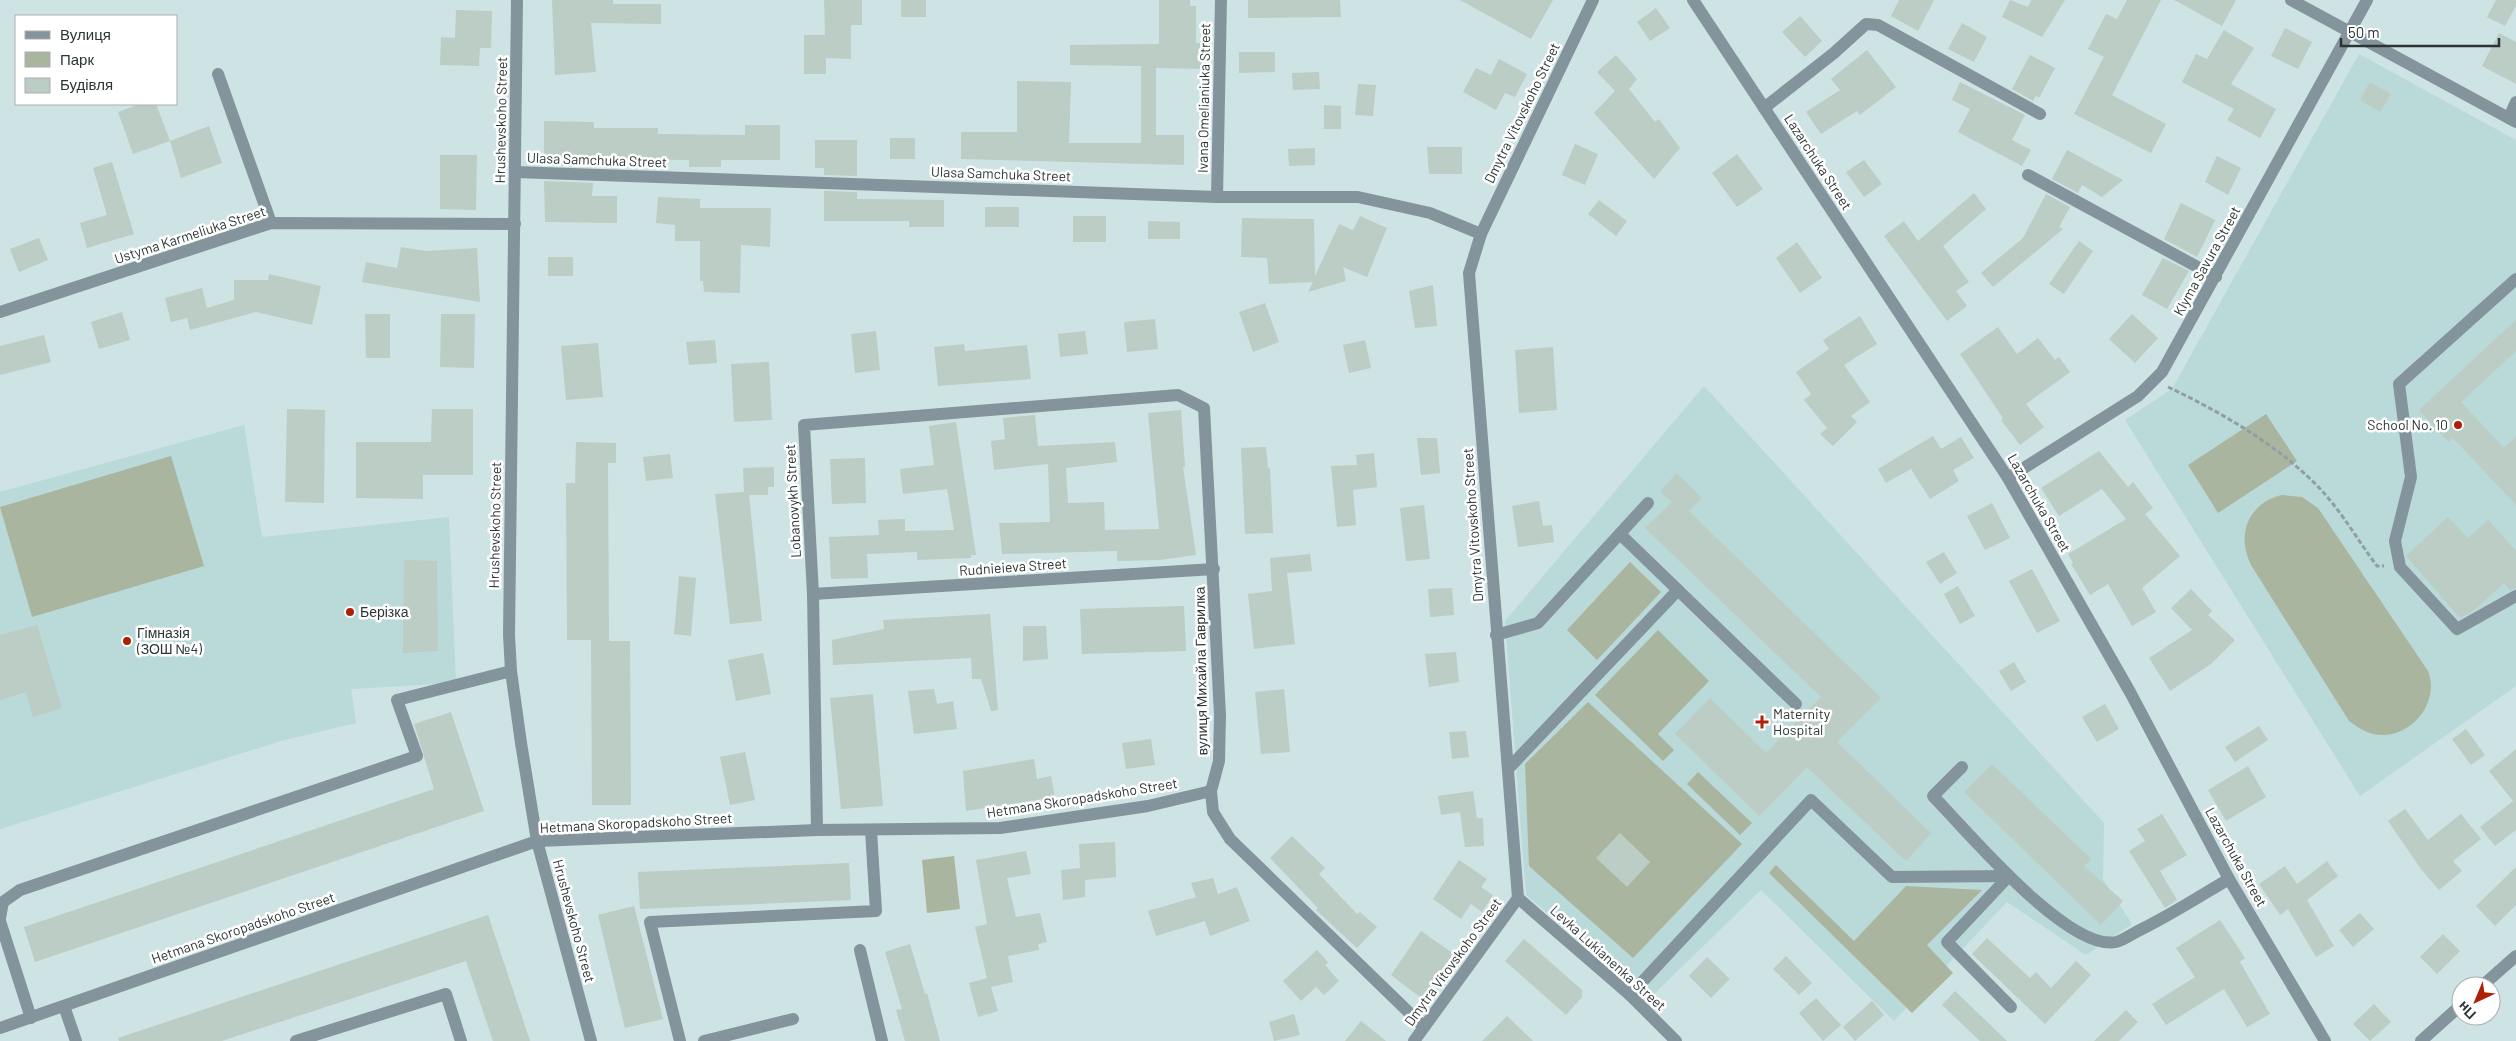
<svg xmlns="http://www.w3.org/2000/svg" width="2516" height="1041" font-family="Barlow,sans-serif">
	<rect width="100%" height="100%" fill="#cee3e3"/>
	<!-- built -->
	<g fill="#bad9d9">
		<path d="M2359,54L2516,140V686L2360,796L2125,420L2172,389Z"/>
		<path d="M1704,386L2104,823L2103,879L2132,924L2086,955L2007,902L1894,1021L1761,890L1649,999L1526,895L1505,621Z"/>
		<path d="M244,425L262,537L449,517L456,683L351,689L356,723L281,741L0,829V492Z"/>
	</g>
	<!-- green -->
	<g fill="#aab5a0">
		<path d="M2266,414L2297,461L2218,513L2188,465Z"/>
		<path d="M171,456L204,566L32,617L0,507Z"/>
		<path d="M2282,495L2302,497L2318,508L2428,671C2441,704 2408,742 2373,734C2364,732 2356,726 2349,721L2251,565C2236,535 2248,503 2282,495Z"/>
		<path d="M1630,562L1661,592L1597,660L1567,630Z"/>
		<path d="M1658,630L1709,681L1658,734L1674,750L1663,761L1595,695Z"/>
		<path d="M1588,702L1742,844L1633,958L1529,866L1525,764Z"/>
		<path d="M1698,772L1752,823L1740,835L1687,784Z"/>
		<path d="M954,856L960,909L927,913L922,860Z"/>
		<path d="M1776,865L1854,941L1906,886L1982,890L1927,945L1953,973L1912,1013L1769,873Z"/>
	</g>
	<!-- building -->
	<g fill="#bbcdc4">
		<path d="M552,0H613V4H661V24L591,23L596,72L555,75Z"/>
		<path d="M824,0H862V25H851V59L826,58V74H804V35H825Z"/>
		<rect x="901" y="0" width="25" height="17"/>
		<path d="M1159,0H1190V6H1196V43H1206V69L1156,68V135H1184V165L961,159V132H1017V81L1071,82L1069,143H1141V66L1070,65V45L1159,44Z"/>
		<path d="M1248,0H1340L1341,17L1248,18Z"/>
		<path d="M1460,0H1553L1531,39Z"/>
		<path d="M1899,0H1934L1918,31L1891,16Z"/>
		<path d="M2010,0L2028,7L2031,0H2065L2042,37L2002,17Z"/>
		<path d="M2127,0H2161L2112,95L2166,124L2151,153L2074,114L2104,57L2088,49L2106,14L2117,19Z"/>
		<path d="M2174,0H2236L2222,26Z"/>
		<path d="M2496,0H2516V6L2505,26L2487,17Z"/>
		<path d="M1656,8L1670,28L1650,41L1637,22Z"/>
		<path d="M456,10L492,11L491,48H480L479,66L440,65L441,37L455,38Z"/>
		<path d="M1800,16L1822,41L1805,57L1782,32Z"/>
		<path d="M1962,23L1987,37L1974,62L1948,49Z"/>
		<path d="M2285,28L2312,42L2298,69L2271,56Z"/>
		<path d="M2224,30L2254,48L2231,84L2276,109L2260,138L2227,120L2234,109L2182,82L2196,54L2207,59Z"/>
		<path d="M2499,33L2516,42V84L2482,66Z"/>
		<path d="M1867,50L1896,87L1860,115L1857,111L1821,134L1806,112L1840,90L1831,79Z"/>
		<path d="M1239,52H1275V72L1239,73Z"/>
		<path d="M1616,55L1637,79L1629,89L1655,122L1659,119L1680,148L1654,179L1594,113L1615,91L1597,72Z"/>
		<path d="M2030,55L2055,68L2039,98L2036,96L2033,101L2012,89Z"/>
		<path d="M1499,59L1527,74L1515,97L1505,93L1496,110L1463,92L1476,68L1491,75Z"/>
		<path d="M1319,72L1320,89L1293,90L1292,73Z"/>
		<path d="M1960,82L2025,115L2012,140L2031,150L2022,166L1958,132L1970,109L1952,100Z"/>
		<path d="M2370,82L2391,94L2380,112L2360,100Z"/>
		<path d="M1358,84L1376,85L1373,116L1355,115Z"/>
		<path d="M140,104H156L170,141L133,154L118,112Z"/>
		<path d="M1324,105L1341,106V129H1324Z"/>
		<path d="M544,121L594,122V128H658V134L745,135V125H780V160H721V167H689V160L594,159L593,167L544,165Z"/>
		<path d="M209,126L222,163L181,178L170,141Z"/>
		<rect x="890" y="138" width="25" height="21"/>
		<path d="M815,140H857V176L824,175V168H815Z"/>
		<path d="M1575,144L1598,154L1585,185L1562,175Z"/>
		<path d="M1427,147H1462V174H1429Z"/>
		<path d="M1315,148V165L1289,166L1288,149Z"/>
		<path d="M2067,150L2123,180L2102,197L2082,185L2078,193L2052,179Z"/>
		<path d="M1737,154L1763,189L1737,207L1712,173Z"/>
		<path d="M440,155H477L476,210L440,209Z"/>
		<path d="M2217,156L2241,168L2228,195L2205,182Z"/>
		<path d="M1864,160L1882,184L1864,197L1846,172Z"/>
		<path d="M112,162L134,234L87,248L80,223L107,215L93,168Z"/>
		<path d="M544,181L593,183L592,196H617V223L545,222Z"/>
		<path d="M824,191L857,192V199L944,200V227H909V221H824Z"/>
		<path d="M1974,193L1986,209L1943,246L1969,282L1956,291L1967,306L1947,321L1884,236L1904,221L1918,241Z"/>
		<path d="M2046,194L2070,207L2059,227L2063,229L1993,287L1981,273L2023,238Z"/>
		<path d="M658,197L700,199V208H771L770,247L741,245L740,293L704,292L703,281H700V241H675V225L656,223Z"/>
		<path d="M1599,200L1627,221L1616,236L1588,214Z"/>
		<path d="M2181,203L2215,220L2197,257L2164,239Z"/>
		<rect x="985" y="207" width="34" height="20"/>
		<rect x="1073" y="216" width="33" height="26"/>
		<path d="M1360,216L1387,228L1367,277L1343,267L1346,281L1308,292L1313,282L1269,284L1267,258L1241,257L1242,218L1314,219L1315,276L1339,224L1353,230Z"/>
		<path d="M1148,221L1180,222V239H1148Z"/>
		<path d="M39,238L48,260L19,272L10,249Z"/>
		<path d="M2079,241L2093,251L2064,294L2049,284Z"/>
		<path d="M1797,242L1822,278L1800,293L1776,258Z"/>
		<path d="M401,247L425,251L477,248L480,302L362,282L366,262L397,268Z"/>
		<rect x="548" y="257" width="25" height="19"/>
		<path d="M2163,258L2189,271L2167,309L2142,295Z"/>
		<path d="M269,274L321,286L312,325L256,312L190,330L187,318L171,322L165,298L202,288L207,308L234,300V280H268Z"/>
		<path d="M1433,285L1437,326L1415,328L1409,291Z"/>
		<path d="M1265,303L1279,342L1253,352L1239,312Z"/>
		<path d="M122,312L130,340L99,349L91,322Z"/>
		<path d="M365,314H390V358H366Z"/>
		<path d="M441,314H475L474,368L440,367Z"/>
		<path d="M2132,314L2158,338L2135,363L2109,339Z"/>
		<path d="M1860,316L1877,344L1844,365L1870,402L1851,416L1857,422L1833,446L1820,434L1827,428L1804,400L1811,394L1796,372L1829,349L1823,340Z"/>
		<path d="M1155,319L1158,349L1127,352L1124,322Z"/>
		<path d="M2516,320V351L2461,402L2504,448L2516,437V505L2453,438L2449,442L2419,410Z"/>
		<path d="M1998,327L2017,354L2038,338L2055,360L2059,357L2070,372L2026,404L2044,427L2020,445L2001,420L2003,418L1960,354Z"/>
		<path d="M876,331L880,370L855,373L851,334Z"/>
		<path d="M1085,331L1088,354L1060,357L1058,334Z"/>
		<path d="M44,335L51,362L0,375V346Z"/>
		<path d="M715,340L717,363L689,365L686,342Z"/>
		<path d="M1365,340L1371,368L1349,373L1343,345Z"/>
		<path d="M598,343L603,397L566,400L561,346Z"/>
		<path d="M964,344L965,351L1027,345L1031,379L938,386L934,347Z"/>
		<path d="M1553,347L1557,410L1519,413L1515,350Z"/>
		<path d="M769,362L772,420L734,422L731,364Z"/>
		<path d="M287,409L325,410L324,503L285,502Z"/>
		<path d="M432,409H473V475H423V499L356,498V442H431Z"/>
		<path d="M1181,410L1185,467H1183L1196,555L1160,560L1117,561V551L1002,554L999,523L1050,522L1048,464L994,470L991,441L1005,439L1003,418L1035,415L1038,446L1115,442L1117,462L1066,468L1068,503L1104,502L1105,530L1159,529L1148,413Z"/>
		<path d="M956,422L976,555H971V558L917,560V552L867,554L868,578L831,579L829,537L879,535L878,520L905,519V531L954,530L947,489L903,494L900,469L934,465L929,426Z"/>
		<path d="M1933,436L1941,449L1961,437L1974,458L1953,470L1959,481L1930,499L1911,469L1886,483L1878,469Z"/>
		<path d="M1417,438H1437L1440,473L1421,475Z"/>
		<path d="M576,442L616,443V463H608L609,641H630L631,805H592L591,640H567L566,483H575Z"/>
		<path d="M1266,447L1268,468H1270L1273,533L1245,534L1241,448Z"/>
		<path d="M2099,451L2128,487L2133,482L2153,508L2145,514L2180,556L2142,588L2156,612L2132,626L2108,584L2090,595L2071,564L2073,563L2068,554L2126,519L2102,489L2059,516L2041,488Z"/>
		<path d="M1374,453L1377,487L1353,490L1356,525L1337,527L1331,466L1357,465L1356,455Z"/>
		<path d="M670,454L673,478L646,481L643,457Z"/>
		<path d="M865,458L866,503L832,504L830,459Z"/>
		<path d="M774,467V487H768V495H749L762,621L730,624L715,494L744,492L743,468Z"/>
		<path d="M1677,473L1702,498L1689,511L1881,698L1837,742L1931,833L1906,861L1807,767L1759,816L1675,734L1710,698L1766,753L1821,697L1645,528L1672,502L1660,491Z"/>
		<path d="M1539,501L1543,526L1552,525L1554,542L1518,547L1512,506Z"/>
		<path d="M1992,503L2010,538L1985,550L1967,516Z"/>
		<path d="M1424,505L1430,559L1406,561L1400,508Z"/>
		<path d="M2448,517L2468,538L2488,520L2516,551V588L2510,590L2504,583L2473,611L2460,618L2406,556Z"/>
		<path d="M1944,552L1957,573L1940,584L1926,562Z"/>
		<path d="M1310,554L1312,571L1287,573L1295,644L1254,649L1248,594L1272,591L1270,558Z"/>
		<path d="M404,560L437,561L438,651L403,653Z"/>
		<path d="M2032,569L2060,621L2037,633L2009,581Z"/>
		<path d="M679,576L696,578L691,636L674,634Z"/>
		<path d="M1958,586L1975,616L1960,624L1944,594Z"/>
		<path d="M1452,588L1454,615L1430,617L1428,589Z"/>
		<path d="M2191,589L2212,611L2208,615L2235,640L2211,664L2170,691L2149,658L2192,630L2171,608Z"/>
		<path d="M1184,606L1186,651L1082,654L1080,609Z"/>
		<path d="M990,614L998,710L991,711L981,679H972L971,658L833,665L832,640L884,629L883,620Z"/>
		<path d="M37,625L62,708L33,717L26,692L0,700V635Z"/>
		<path d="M1023,626H1046L1048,659L1023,661Z"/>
		<path d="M1456,652L1459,682L1429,687L1425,654Z"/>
		<path d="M763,653L771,694L736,701L728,660Z"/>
		<path d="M2014,662L2026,682L2011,691L1999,671Z"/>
		<path d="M934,689L937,704L953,701L957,729L914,734L908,691Z"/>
		<path d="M1284,689L1290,752L1261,754L1255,692Z"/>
		<path d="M873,694L883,806L841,809L830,698Z"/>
		<path d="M2105,704L2119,729L2097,742L2082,717Z"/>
		<path d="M451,712L484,811L35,962L24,927L434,789L414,724Z"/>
		<path d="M2259,726L2268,740L2235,762L2225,747Z"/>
		<path d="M2466,729L2485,755L2471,765L2452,739Z"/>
		<path d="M1466,731L1469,757L1452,759L1449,732Z"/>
		<path d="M1151,739L1155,765L1126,769L1122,743Z"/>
		<path d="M2516,749V830L2495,846L2480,827L2513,801L2489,771Z"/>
		<path d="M745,752L755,800L730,805L720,757Z"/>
		<path d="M1034,759L1037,779L1051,776L1055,797L966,811L963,771Z"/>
		<path d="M1992,764L2091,859L2084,866L2123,901L2101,925L1964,792Z"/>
		<path d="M2248,766L2266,797L2226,821L2208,790Z"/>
		<path d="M1473,791L1477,818H1483L1484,846L1465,847L1460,812L1441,815L1438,796Z"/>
		<path d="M2405,809L2428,840L2461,814L2481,839L2453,861L2462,871L2439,890L2421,869L2388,821Z"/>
		<path d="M2162,814L2187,855L2160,871L2177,900L2165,908L2129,851L2145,841L2137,829Z"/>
		<path d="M1620,833L1650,862L1627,887L1596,858Z"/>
		<path d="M1292,836L1325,868L1319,874L1357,914L1360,912L1377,927L1357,948L1316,910L1318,908L1270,858Z"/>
		<path d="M1115,842L1116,877L1085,880V897L1063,900L1061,870L1080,868L1079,844Z"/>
		<path d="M1026,851L1031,874L1007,878L1016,917L1040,913L1047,942L1038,944L1039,950L1008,956L1013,982L991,987L998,1011L978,1017L969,983L987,978L975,927L987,924L976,860Z"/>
		<path d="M1459,860L1487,879L1481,887L1493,895L1482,912L1471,904L1461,919L1433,899Z"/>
		<path d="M2327,861L2338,876L2307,900L2334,946L2316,957L2288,909L2280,915L2259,884L2285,866L2297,884Z"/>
		<path d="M849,863L851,900L640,909L638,872Z"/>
		<path d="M2516,867V905L2495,926L2476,906Z"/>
		<path d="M1213,878L1218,894L1237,887L1250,921L1210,936L1205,921L1156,936L1148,911L1196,897L1191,883Z"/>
		<path d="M634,906L663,1019L625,1028L598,915Z"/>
		<path d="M2360,913L2374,929L2353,947L2339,930Z"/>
		<path d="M488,915L530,1041H493L466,961L222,1041H119L118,1038Z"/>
		<path d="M2220,920L2245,958L2240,962L2270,1014L2247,1027L2224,989L2166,1025L2152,1004L2195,977L2176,948Z"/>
		<path d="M1421,931L1454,954L1421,998L1391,975Z"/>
		<path d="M2443,934L2460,951L2437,974L2420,957Z"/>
		<path d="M1987,938L2030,978L2036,972L2051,988L2076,961L2091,975L2045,1024L1972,954Z"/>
		<path d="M1524,939L1582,990V997L1566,1015L1505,961Z"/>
		<path d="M910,944L925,994L927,993L940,1041H905L896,1010L902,1009L885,952Z"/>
		<path d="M1317,950L1328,962L1325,965L1339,981L1324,995L1316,987L1301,1001L1283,981Z"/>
		<path d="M1786,956L1812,983L1799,995L1773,969Z"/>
		<path d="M1707,957L1730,979L1711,998L1689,976Z"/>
		<path d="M1955,991L2007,1041H1980L1942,1005Z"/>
		<path d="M1816,998L1841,1025L1823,1041L1799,1013Z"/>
		<path d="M1872,1001L1884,1015L1855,1041L1843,1027Z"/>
		<path d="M2374,1004L2391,1022L2370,1041L2353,1024Z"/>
		<path d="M2126,1010L2138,1022L2119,1041H2094Z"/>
		<path d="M1294,1014L1300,1035L1274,1041L1269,1022Z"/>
		<path d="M1507,1016L1533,1041H1482Z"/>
		<path d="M1361,1021L1386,1041H1345Z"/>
	</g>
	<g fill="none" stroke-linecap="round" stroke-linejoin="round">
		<!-- path -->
		<path stroke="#90a0a0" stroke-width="3" stroke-dasharray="5 2.5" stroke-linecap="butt" d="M2168,387C2221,412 2283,448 2323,492C2343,514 2359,542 2377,566H2384"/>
		<!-- minor -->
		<g stroke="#84949c" stroke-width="12">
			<path d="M517,0L509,635L511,671L521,743L537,841L591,1041"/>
			<path d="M1693,0L2008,478L2130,692L2229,879L2325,1041"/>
			<path d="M2291,0L2516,122"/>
			<path d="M218,74L271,223"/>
			<path d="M1764,108L1834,53L1866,24L1878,25L2040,114"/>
			<path d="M2509,118L2516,102"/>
			<path d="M515,172L1217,197H1358L1430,213L1481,234"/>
			<path d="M2028,175L2216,277"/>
			<path d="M1217,197L1221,0"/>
			<path d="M2516,279L2399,384L2411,477L2395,541L2400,567L2457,629L2516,596"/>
			<path d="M0,312L271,223L515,224"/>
			<path d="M2008,478L2138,396L2162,372L2367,0"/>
			<path d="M1620,534L1796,704"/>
			<path d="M813,594L1214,569"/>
			<path d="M1496,635L1538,623L1648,503"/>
			<path d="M1962,767L1933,796C1966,830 2068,952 2116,942C2124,940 2133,933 2140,930C2171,915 2200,896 2229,879"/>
			<path d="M1508,769L1678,590"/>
			<path d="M817,830L813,594L804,425L1178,395L1204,408L1220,715L1219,761L1211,791L1213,812L1230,839L1424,1027"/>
			<path d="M2009,876L1947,942L2011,1007"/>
			<path d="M1518,898L1630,995L1676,1041"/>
			<path d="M0,918L3,902L20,890L417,756L397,700L511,671"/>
			<path d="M0,921L31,1018"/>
			<path d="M860,950L882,1041"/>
			<path d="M2482,986L2516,956"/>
			<path d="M1630,995L1811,800L1892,877L2009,876"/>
			<path d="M64,1006L76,1041"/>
			<path d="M0,1028L537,841L817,830L1000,828L1148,806L1211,791"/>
			<path d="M296,1041L446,994L461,1041"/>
			<path d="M680,1041L650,922L876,911L871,831"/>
			<path d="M704,1041L793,1019"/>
			<path d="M1414,1041L1518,898L1469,273L1481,234L1593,0"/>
			<path d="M2421,1041L2461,1005"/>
		</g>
	</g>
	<!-- markers -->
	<g fill="#ae2106" stroke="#fff" stroke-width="2">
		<circle cx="2458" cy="425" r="5"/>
		<circle cx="350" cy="612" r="5"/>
		<circle cx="127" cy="641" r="5"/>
		<path d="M1759.5 714.5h5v5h5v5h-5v5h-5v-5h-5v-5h5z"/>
	</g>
	<g text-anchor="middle" stroke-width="5" stroke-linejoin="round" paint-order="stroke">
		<!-- street labels -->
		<g font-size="14" fill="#2c3535" stroke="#fff">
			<text transform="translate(1204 98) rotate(-89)" y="5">Ivana Omelianiuka Street</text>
			<text transform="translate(1522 113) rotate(-64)" y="5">Dmytra Vitovskoho Street</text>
			<text transform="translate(501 120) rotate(-89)" y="5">Hrushevskoho Street</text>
			<text transform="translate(597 160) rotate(2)" y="5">Ulasa Samchuka Street</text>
			<text transform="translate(1818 162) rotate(57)" y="5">Lazarchuka Street</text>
			<text transform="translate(1001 174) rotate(2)" y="5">Ulasa Samchuka Street</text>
			<text transform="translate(190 235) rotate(-18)" y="5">Ustyma Karmeliuka Street</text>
			<text transform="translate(2207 261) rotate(-61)" y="5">Klyma Savura Street</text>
			<text transform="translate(793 501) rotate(-93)" y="5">Lobanovykh Street</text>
			<text transform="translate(2039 503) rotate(60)" y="5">Lazarchuka Street</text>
			<text transform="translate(495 525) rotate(-89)" y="5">Hrushevskoho Street</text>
			<text transform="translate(1473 525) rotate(-94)" y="5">Dmytra Vitovskoho Street</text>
			<text transform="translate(1013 567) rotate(-4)" y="5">Rudnieieva Street</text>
			<text transform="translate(1201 671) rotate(-91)" y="5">вулиця Михайла Гаврилка</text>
			<text transform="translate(1082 798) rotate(-9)" y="5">Hetmana Skoropadskoho Street</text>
			<text transform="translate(636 823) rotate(-3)" y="5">Hetmana Skoropadskoho Street</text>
			<text transform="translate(2236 857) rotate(61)" y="5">Lazarchuka Street</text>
			<text transform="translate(574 921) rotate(75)" y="5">Hrushevskoho Street</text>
			<text transform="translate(243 928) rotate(-19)" y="5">Hetmana Skoropadskoho Street</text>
			<text transform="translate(1608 958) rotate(42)" y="5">Levka Lukianenka Street</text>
			<text transform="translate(1453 962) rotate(-54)" y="5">Dmytra Vitovskoho Street</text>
		</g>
		<!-- poi labels -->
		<g font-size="14" fill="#2c3535" stroke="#fff" text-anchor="start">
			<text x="2448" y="430" text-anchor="end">School No. 10</text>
			<text x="360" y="617">Берізка</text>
			<text x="137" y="638">Гімназія<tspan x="137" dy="16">(ЗОШ №4)</tspan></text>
			<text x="1773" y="719">Maternity<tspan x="1773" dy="16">Hospital</tspan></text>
		</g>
	</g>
	<!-- legend -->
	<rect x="15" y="15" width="162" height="90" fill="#ffffff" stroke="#abaeae"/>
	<rect x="25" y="31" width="25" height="8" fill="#84949c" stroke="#abaeae"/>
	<text x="60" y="40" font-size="15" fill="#2c3535">Вулиця</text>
	<rect x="25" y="52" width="25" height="15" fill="#aab5a0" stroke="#abaeae"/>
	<text x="60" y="65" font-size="15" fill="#2c3535">Парк</text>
	<rect x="25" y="78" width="25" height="15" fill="#bbcdc4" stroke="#abaeae"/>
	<text x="60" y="90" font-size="15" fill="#2c3535">Будівля</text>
	<!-- north arrow -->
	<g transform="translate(2476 1001) rotate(224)"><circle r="24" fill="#ffffff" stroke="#abaeae"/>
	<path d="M0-4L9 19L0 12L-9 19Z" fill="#ae2106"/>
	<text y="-8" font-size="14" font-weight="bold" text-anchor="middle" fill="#2c3535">Пн</text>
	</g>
	<!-- scale -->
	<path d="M2341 38v8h158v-8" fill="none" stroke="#2c3535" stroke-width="2.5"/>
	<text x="2348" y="38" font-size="15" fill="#2c3535" stroke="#ffffff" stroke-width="4" paint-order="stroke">50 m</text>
</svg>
